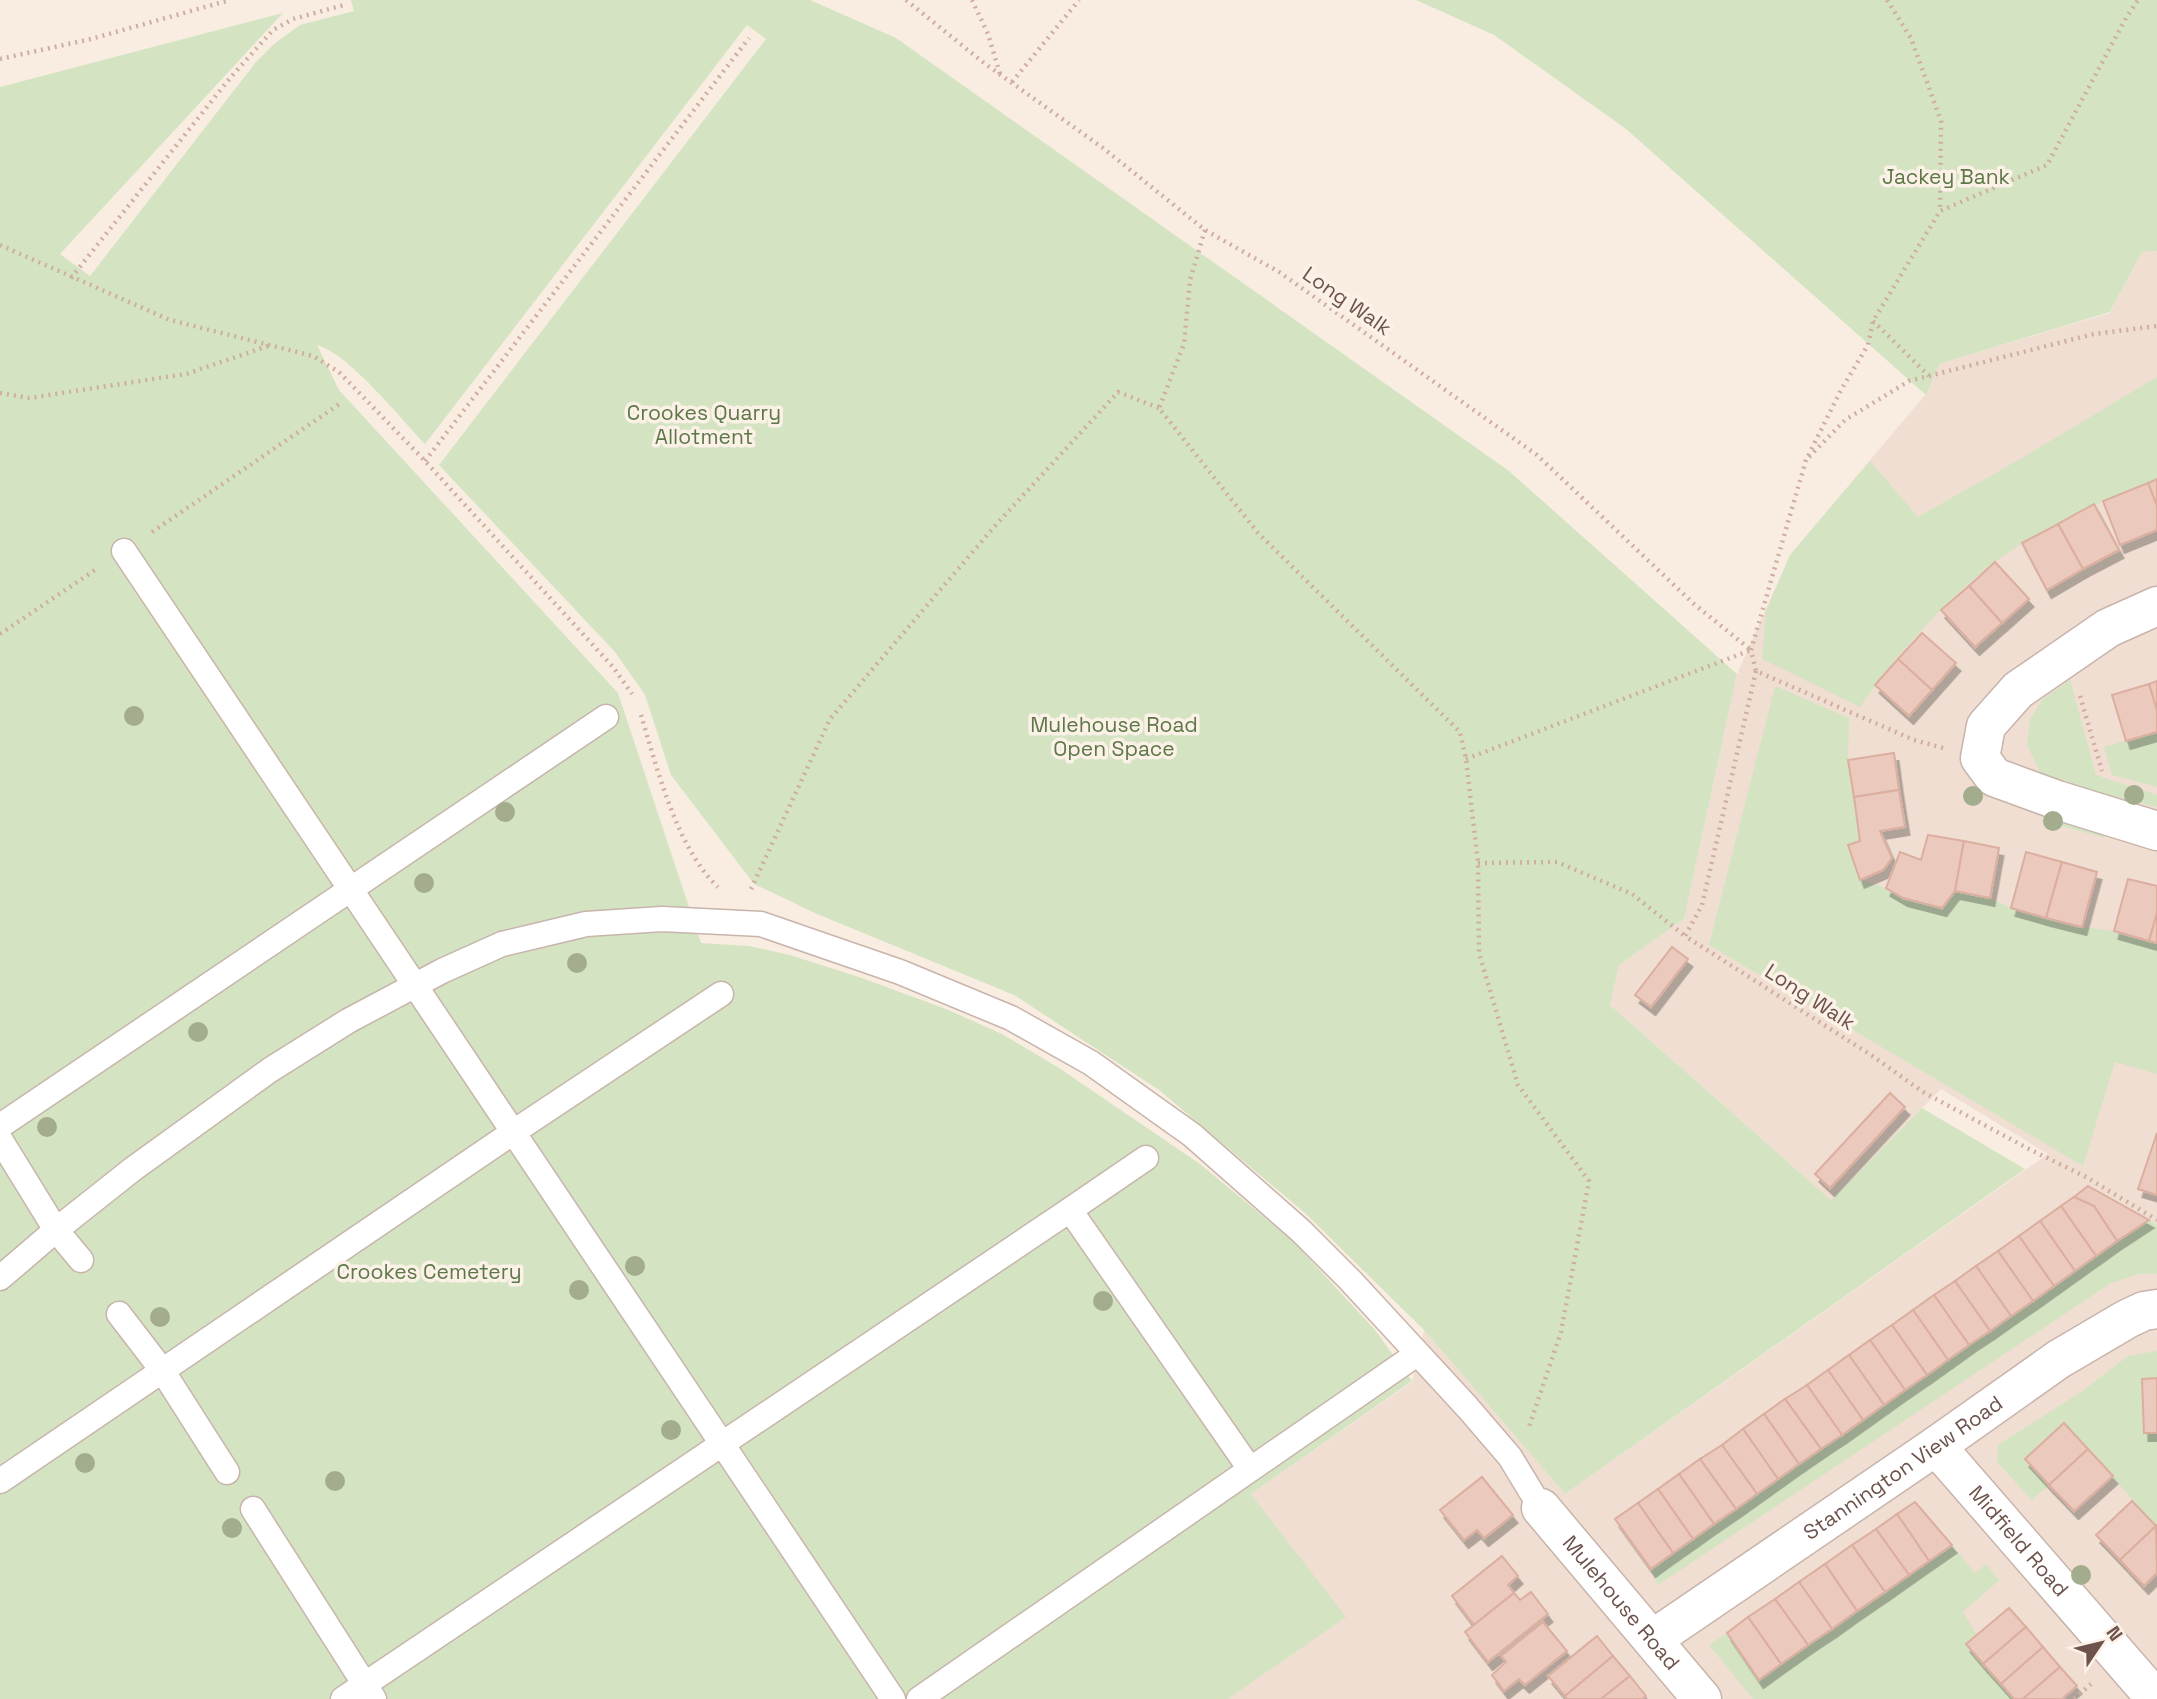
<svg xmlns="http://www.w3.org/2000/svg" width="2157" height="1699" font-family="'Space Grotesk',sans-serif">
	<defs>
		<filter id="shadow"><feDropShadow dx="4.5" dy="8" stdDeviation="0" flood-color="#0004"/></filter>
	</defs>
	<rect width="100%" height="100%" fill="#f9ede2"/>
	<!-- residential -->
	<path fill="#efded1" d="M2157,251V1699H1228L1345,1617L1251,1494L1412,1382L1424,1330L1565,1494L2048,1154L1941,1089L1831,1200L1610,1005L1619,965L1684,919L1737,674L1790,555L1925,395L1938,364L2110,313L2142,252Z"/>
	<!-- green -->
	<g fill="#d4e4c2">
		<path d="M351,0H810L896,38L1509,471L1737,674L1684,919L1619,965L1610,1005L1831,1200L1922,1108L2025,1169L1565,1494L1424,1330L1305,1213L1159,1090L1014,995L817,914L754,884L671,775L645,695L615,652L439,465L766,39L747,25L425,444C400,418 349,354 317,345L339,390L618,693L701,943L749,946L790,955L859,977L946,1009L1002,1034L1059,1068L1200,1164L1292,1240L1375,1330L1412,1381L1251,1494L1346,1617L1228,1699H0V87L283,13L60,254L90,276L256,62L274,44L300,25L354,11Z"/>
		<path d="M1416,0H2157V251L2142,252L2110,312L1939,364L1926,395L1626,129L1494,35Z"/>
		<path d="M2157,377V479C2110,498 2064,517 2021,544C1963,580 1899,650 1860,707L1762,659L1766,611L1790,555L1870,461L1918,517L2022,458Z"/>
		<path d="M2070,680L2096,775L2157,795V807L2089,790L2040,772L2027,745L2030,719L2043,699Z"/>
		<path d="M1775,686L1849,718L1848,760L1860,841L1848,846L1860,880L1886,888L1903,898L1942,908L1955,891L1990,898L2011,908L2082,927L2114,931L2157,943V1074L2115,1062L2083,1166L1709,945Z"/>
		<path d="M2157,732V787L2112,775L2104,747Z"/>
		<path d="M2044,817L2105,833V838L2043,821Z"/>
		<path d="M2149,1220L2157,1225V1274H2139L2111,1283L1658,1585L1651,1569Z"/>
		<path d="M2157,1351V1378L2142,1379L2144,1433H2157V1527L2064,1423L2025,1458L2049,1485L2032,1500L1997,1462L1998,1445L2081,1392L2128,1356Z"/>
		<path d="M1952,1545L1975,1573L1986,1564L1999,1580L1963,1612L1977,1635L1966,1644L2014,1699H1753L1709,1645L1727,1633L1759,1679Z"/>
	</g>
	<!-- building -->
	<g fill="#ebc9bd" stroke="#dbae9f" stroke-width="2" filter="url(#shadow)">
		<path d="M2157,479V506L2148,483Z"/>
		<path d="M2148,483L2157,506V530L2120,545L2103,501Z"/>
		<path d="M2094,504L2119,550L2083,569L2058,524Z"/>
		<path d="M2058,524L2083,569L2047,590L2022,543Z"/>
		<path d="M1995,562L2029,599L2002,623L1969,586Z"/>
		<path d="M1969,586L2002,623L1975,647L1941,610Z"/>
		<path d="M1922,633L1956,663L1932,690L1898,659Z"/>
		<path d="M1898,659L1932,690L1909,716L1875,685Z"/>
		<path d="M2157,681V711L2149,684Z"/>
		<path d="M2149,684L2157,711V732L2126,741L2112,695Z"/>
		<path d="M1894,753L1899,790L1854,797L1848,760Z"/>
		<path d="M1899,790L1905,827L1880,831L1892,858L1883,870L1860,880L1848,845L1860,841L1854,797Z"/>
		<path d="M1928,835L1964,841L1955,891L1942,908L1903,898L1886,888L1900,852L1921,860Z"/>
		<path d="M1964,841L1999,848L1990,898L1955,891Z"/>
		<path d="M2026,852L2062,862L2046,918L2011,908Z"/>
		<path d="M2062,862L2097,872L2082,927L2046,918Z"/>
		<path d="M2128,879L2157,886V913L2149,941L2114,931Z"/>
		<path d="M2157,913V943L2149,941Z"/>
		<path d="M1672,947L1688,959L1651,1007L1635,995Z"/>
		<path d="M1890,1093L1905,1107L1830,1188L1815,1174Z"/>
		<path d="M2157,1133V1195L2138,1189Z"/>
		<path d="M2088,1186L2149,1220L2117,1241L2094,1206L2074,1197Z"/>
		<path d="M2074,1197L2094,1206L2117,1241L2096,1256L2061,1206Z"/>
		<path d="M2061,1206L2096,1256L2075,1271L2040,1221Z"/>
		<path d="M2040,1221L2075,1271L2054,1286L2019,1236Z"/>
		<path d="M2019,1236L2054,1286L2033,1301L1998,1251Z"/>
		<path d="M1998,1251L2033,1301L2011,1316L1976,1266Z"/>
		<path d="M1976,1266L2011,1316L1990,1331L1955,1281Z"/>
		<path d="M1955,1281L1990,1331L1969,1345L1934,1295Z"/>
		<path d="M1934,1295L1969,1345L1948,1360L1913,1310Z"/>
		<path d="M1913,1310L1948,1360L1927,1375L1892,1325Z"/>
		<path d="M1892,1325L1927,1375L1905,1390L1870,1340Z"/>
		<path d="M1870,1340L1905,1390L1884,1405L1849,1355Z"/>
		<path d="M1849,1355L1884,1405L1863,1420L1828,1370Z"/>
		<path d="M1828,1370L1863,1420L1842,1435L1807,1385Z"/>
		<path d="M2157,1378V1433H2144L2142,1379Z"/>
		<path d="M1807,1385L1842,1435L1821,1449L1785,1399Z"/>
		<path d="M1785,1399L1821,1449L1799,1464L1764,1414Z"/>
		<path d="M1764,1414L1799,1464L1778,1479L1743,1429Z"/>
		<path d="M2064,1423L2088,1449L2049,1485L2025,1459Z"/>
		<path d="M1743,1429L1778,1479L1757,1494L1722,1445Z"/>
		<path d="M1722,1445L1757,1494L1736,1509L1700,1459Z"/>
		<path d="M2088,1449L2113,1476L2074,1511L2049,1485Z"/>
		<path d="M1700,1459L1736,1509L1714,1524L1679,1474Z"/>
		<path d="M1679,1474L1714,1524L1693,1539L1658,1489Z"/>
		<path d="M1482,1477L1513,1515L1484,1538L1477,1530L1464,1540L1440,1510Z"/>
		<path d="M1658,1489L1693,1539L1673,1553L1638,1503Z"/>
		<path d="M2132,1501L2156,1526L2120,1560L2096,1535Z"/>
		<path d="M1915,1502L1952,1545L1929,1561L1897,1514Z"/>
		<path d="M1638,1503L1673,1553L1651,1569L1615,1519Z"/>
		<path d="M1897,1514L1929,1561L1909,1575L1876,1529Z"/>
		<path d="M2156,1526L2157,1573L2144,1586L2120,1560Z"/>
		<path d="M1876,1529L1909,1575L1885,1592L1852,1545Z"/>
		<path d="M1852,1545L1885,1592L1857,1611L1825,1564Z"/>
		<path d="M1502,1556L1518,1576L1508,1585L1514,1593L1474,1625L1452,1596Z"/>
		<path d="M1825,1564L1857,1611L1832,1629L1799,1582Z"/>
		<path d="M1799,1582L1832,1629L1808,1645L1775,1599Z"/>
		<path d="M1531,1592L1548,1614L1488,1662L1465,1632L1514,1593L1520,1600Z"/>
		<path d="M1775,1599L1808,1645L1781,1664L1748,1617Z"/>
		<path d="M2009,1608L2026,1627L1983,1664L1966,1644Z"/>
		<path d="M1748,1617L1781,1664L1759,1680L1727,1633Z"/>
		<path d="M1543,1622L1567,1651L1525,1685L1519,1679L1504,1691L1492,1675L1506,1662L1501,1656Z"/>
		<path d="M2026,1627L2043,1647L2001,1684L1983,1664Z"/>
		<path d="M1597,1636L1613,1656L1565,1696L1548,1676Z"/>
		<path d="M2043,1647L2060,1667L2023,1699H2014L2001,1684Z"/>
		<path d="M1613,1656L1630,1676L1601,1699H1567L1565,1696Z"/>
		<path d="M2060,1667L2077,1686L2062,1699H2023Z"/>
		<path d="M1630,1676L1646,1696L1642,1699H1601Z"/>
	</g>
	<g fill="none" stroke-linecap="round" stroke-linejoin="round">
		<!-- service casing -->
		<g stroke="#c8b4ab" stroke-width="27">
			<g id="service">
				<path d="M124,551L893,1699"/>
				<path d="M0,1126L606,717"/>
				<path d="M0,1139L56,1230L81,1260"/>
				<path d="M1070,1210L1146,1158"/>
				<path d="M0,1278L56,1230L133,1169L270,1070L348,1021L442,971L502,944L586,924L662,919L761,924L900,972L1011,1018L1091,1063L1192,1135L1301,1231L1350,1280L1468,1408L1510,1457L1541,1508"/>
				<path d="M119,1314L162,1370L227,1472"/>
				<path d="M0,1481L515,1131L721,994"/>
				<path d="M253,1509L374,1699"/>
				<path d="M343,1699L1070,1210L1250,1469"/>
				<path d="M919,1699L1417,1354"/>
			</g>
		</g>
		<!-- minor casing -->
		<g stroke="#c8b4ab" stroke-width="41">
			<g id="minor">
				<path d="M2157,606L2108,628L2018,690L1986,726L1980,758L1994,777L2057,800L2157,831"/>
				<path id="s1" d="M1936,1446L2156,1699"/>
				<path id="s2" d="M1541,1508L1702,1699"/>
				<path id="s3" d="M1653,1639L1936,1446L2059,1359L2127,1319L2144,1311L2157,1309"/>
			</g>
		</g>
		<!-- path -->
		<g stroke="#cfada1" stroke-width="4.5" stroke-dasharray="2 5" stroke-linecap="butt">
			<path d="M906,0L984,63L1103,148L1205,230L1279,272L1537,455L1694,604L1751,650"/>
			<path d="M972,0L988,34L1000,74"/>
			<path d="M1887,0L1911,38L1941,121L1940,211"/>
			<path d="M0,59L91,39L230,0"/>
			<path d="M1012,82L1079,0"/>
			<path d="M1205,230L1190,280L1184,344L1159,408L1258,533L1460,732L1466,759L1478,863L1479,953L1518,1085L1589,1181L1561,1332L1529,1427"/>
			<path d="M0,245L170,320L313,356L339,372L425,461L613,667L632,694"/>
			<path d="M71,278L230,78L273,30L293,19L344,5"/>
			<path d="M1873,321L1929,376"/>
			<path d="M0,393L29,398L186,374L268,346"/>
			<path d="M1809,457L1845,420L1909,381L2094,334L2157,326"/>
			<path d="M425,461L749,38"/>
			<path d="M152,532L341,403"/>
			<path d="M0,634L98,568"/>
			<path d="M1756,671L1702,905L1685,936L1871,1055L1923,1092L2029,1149L2086,1177L2157,1220"/>
			<path d="M2080,696L2102,771"/>
			<path d="M641,715C657,768 677,849 718,887"/>
			<path d="M1943,748L1914,740L1756,671L1751,650L1806,460L1841,390L1868,345L1873,321L1940,211L2047,165L2126,18L2138,0"/>
			<path d="M1466,759L1751,650"/>
			<path d="M1478,863L1557,862L1632,894L1685,936"/>
			<path d="M751,889L830,719L994,527L1118,392L1159,408"/>
			<path d="M2074,1699L2091,1684"/>
		</g>
		<!-- service -->
		<use href="#service" stroke="#fff" stroke-width="24"/>
		<!-- minor -->
		<use href="#minor" stroke="#fff" stroke-width="38"/>
	</g>
	<!-- trees -->
	<g fill="#a3ac8d">
		<circle cx="134" cy="716" r="10"/>
		<circle cx="2134" cy="795" r="10"/>
		<circle cx="1973" cy="796" r="10"/>
		<circle cx="505" cy="812" r="10"/>
		<circle cx="2053" cy="821" r="10"/>
		<circle cx="424" cy="883" r="10"/>
		<circle cx="577" cy="963" r="10"/>
		<circle cx="198" cy="1032" r="10"/>
		<circle cx="47" cy="1127" r="10"/>
		<circle cx="635" cy="1266" r="10"/>
		<circle cx="579" cy="1290" r="10"/>
		<circle cx="1103" cy="1301" r="10"/>
		<circle cx="160" cy="1317" r="10"/>
		<circle cx="671" cy="1430" r="10"/>
		<circle cx="85" cy="1463" r="10"/>
		<circle cx="335" cy="1481" r="10"/>
		<circle cx="232" cy="1528" r="10"/>
		<circle cx="2081" cy="1575" r="10"/>
	</g>
	<g text-anchor="middle" stroke-width="7" stroke-linejoin="round" paint-order="stroke">
		<!-- park labels -->
		<g font-size="21" fill="#5c7748" stroke="#fcf1e7">
			<text x="1946" y="184">Jackey Bank</text>
			<text x="704" y="420">Crookes Quarry<tspan x="704" dy="24">Allotment</tspan></text>
			<text x="1114" y="732">Mulehouse Road<tspan x="1114" dy="24">Open Space</tspan></text>
			<text x="429" y="1279">Crookes Cemetery</text>
		</g>
		<!-- street labels -->
		<g font-size="21" fill="#6d534c" stroke="#fcf1e7">
			<text transform="translate(1347 301) rotate(35)" y="7">Long Walk</text>
			<text transform="translate(1810 997) rotate(33)" y="7">Long Walk</text>
			<text dy="7" stroke="none"><textPath href="#s3" startOffset="303">Stannington View Road</textPath></text>
			<text dy="7" stroke="none"><textPath href="#s1" startOffset="126">Midfield Road</textPath></text>
			<text dy="7" stroke="none"><textPath href="#s2" startOffset="124">Mulehouse Road</textPath></text>
		</g>
	</g>
	<!-- north arrow -->
	<g transform="translate(2101 1643) rotate(55)" stroke="#fcf1e7" stroke-width="5" paint-order="stroke">
	<path d="M0-5L12 26L0 18L-12 26Z" fill="#6d534c"/>
	<text y="-10" font-size="19" font-weight="bold" text-anchor="middle" fill="#6d534c">N</text>
	</g>
</svg>
